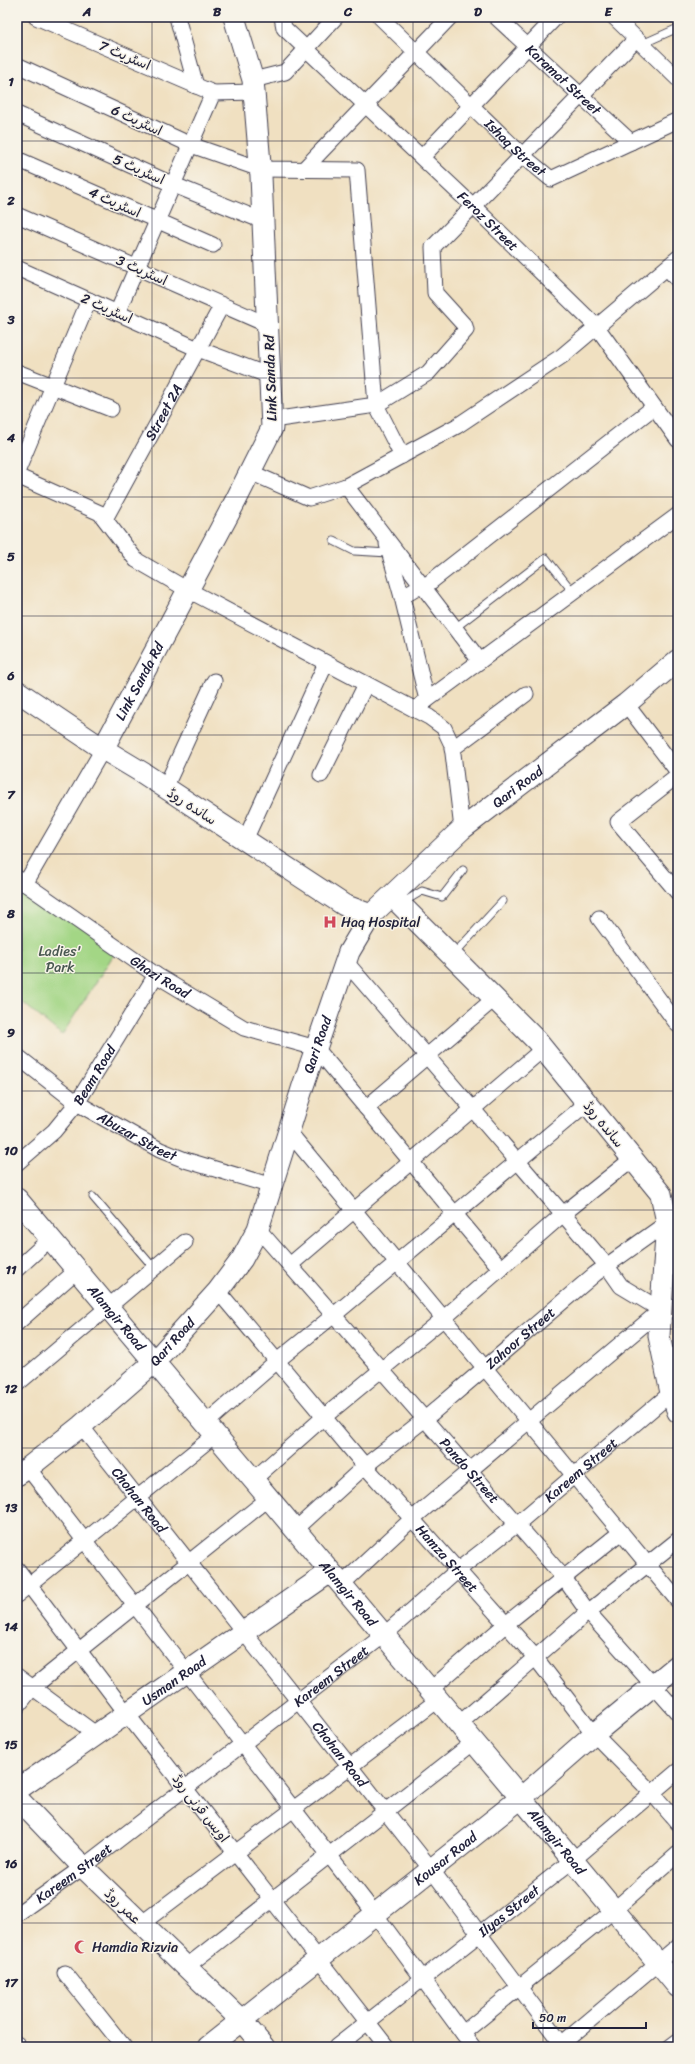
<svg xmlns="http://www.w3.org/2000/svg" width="695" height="2064" font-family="Sriracha,'Playpen Sans Arabic',sans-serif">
	<rect width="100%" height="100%" fill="#f7f3e8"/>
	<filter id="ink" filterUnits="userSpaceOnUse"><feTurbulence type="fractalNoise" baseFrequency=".025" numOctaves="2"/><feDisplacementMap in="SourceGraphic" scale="8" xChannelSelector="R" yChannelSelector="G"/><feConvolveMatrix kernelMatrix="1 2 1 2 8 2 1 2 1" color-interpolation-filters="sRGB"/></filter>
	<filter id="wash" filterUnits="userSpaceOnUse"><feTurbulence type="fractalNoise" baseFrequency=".012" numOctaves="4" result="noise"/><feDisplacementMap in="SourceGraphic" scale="16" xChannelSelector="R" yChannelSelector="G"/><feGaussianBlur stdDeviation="0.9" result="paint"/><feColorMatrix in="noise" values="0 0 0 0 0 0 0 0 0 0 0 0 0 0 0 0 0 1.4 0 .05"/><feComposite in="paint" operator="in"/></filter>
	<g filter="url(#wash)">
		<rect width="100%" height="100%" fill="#f0e0c1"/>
		<!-- green -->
		<path fill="#a3d685" stroke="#627c60" d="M17,878L118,948L62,1035L17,998Z"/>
	</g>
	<g filter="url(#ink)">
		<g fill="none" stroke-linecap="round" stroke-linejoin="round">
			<!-- lane casing -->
			<g stroke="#413e4f" stroke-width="9">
				<g id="lane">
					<path d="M642,44L678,28"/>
					<path d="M334,541L354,551L389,553"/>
					<path d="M455,628L546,558L573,592"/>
					<path d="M402,903L422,891L442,897L463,870"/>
					<path d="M454,954L503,901"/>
					<path d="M93,1197L153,1267"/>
				</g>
			</g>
			<!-- street casing -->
			<g stroke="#413e4f" stroke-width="17">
				<g id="street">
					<path d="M36,17L213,93"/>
					<path d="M177,17L196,86"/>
					<path id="s1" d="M282,17L284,28L474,207L597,327L678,440"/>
					<path id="s2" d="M380,17L523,156L551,179L678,120"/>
					<path id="s3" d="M496,17L631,142"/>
					<path d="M614,17L678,79"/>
					<path d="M17,65L191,145L260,169L357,170L376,405L272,420"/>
					<path d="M253,80L285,72L336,17"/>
					<path d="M17,114L174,185L263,221"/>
					<path d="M422,157L556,17"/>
					<path d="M17,159L213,245"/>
					<path d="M304,169L450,17"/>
					<path d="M17,215L268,325"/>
					<path d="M17,268L198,349L270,376"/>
					<path d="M667,268L678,280"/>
					<path d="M117,313L213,93L254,92"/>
					<path d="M17,372L111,409"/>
					<path d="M402,456L376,405L428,373L466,330L465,326L435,293L433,247L636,39"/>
					<path d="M17,472L89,300"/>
					<path d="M250,472L309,498L346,486L457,426L562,356L678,258"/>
					<path d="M17,476L100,513L136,560L188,590L429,717L444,728L452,745L462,829"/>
					<path d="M346,486L480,661"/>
					<path id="s4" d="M105,519L222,305"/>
					<path d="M387,544L402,597"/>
					<path d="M422,585L402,597L427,700"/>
					<path d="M424,587L654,407"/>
					<path d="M626,704L678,772"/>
					<path d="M415,709L678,515"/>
					<path d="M452,749L526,694"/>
					<path d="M321,775L366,684"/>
					<path d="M678,775L618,822L678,893"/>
					<path d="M165,788L214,681"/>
					<path d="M245,840L326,663"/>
					<path id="s5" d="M17,878L156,975L244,1028L316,1048L500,1268"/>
					<path d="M25,884L103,749"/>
					<path d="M599,918L678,1025"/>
					<path id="s6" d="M17,1056L77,1103L160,1150L185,1160L272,1186"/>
					<path d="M366,1108L494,999"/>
					<path d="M289,1132L678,1601"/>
					<path id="s7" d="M17,1163L54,1131L77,1103L156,975"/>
					<path id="s8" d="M258,1229L564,1578L588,1612L678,1713"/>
					<path d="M290,1265L543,1049"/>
					<path d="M17,1269L50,1239"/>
					<path id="s9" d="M218,1291L365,1466L535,1657L594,1734L652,1793L678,1823"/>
					<path d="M17,1323L76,1271"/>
					<path d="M664,1356L678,1355"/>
					<path d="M17,1384L185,1242"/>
					<path d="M205,1424L277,1361L334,1315L587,1103"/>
					<path id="s10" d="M81,1426L431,1869L564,2047"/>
					<path d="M28,1468L375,1914L473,2047"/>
					<path d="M253,1480L324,1417L444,1318L563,1214L632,1159"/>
					<path id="s11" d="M295,1530L365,1466L425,1419L595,1274L678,1215"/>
					<path d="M17,1569L127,1714L387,2047"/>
					<path d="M341,1585L412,1519L661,1310L621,1286L607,1266L563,1214L345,961"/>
					<path d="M17,1595L215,1435"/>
					<path d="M17,1676L97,1735"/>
					<path d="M430,1690L506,1624L621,1532"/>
					<path d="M17,1707L32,1688L268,1499"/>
					<path d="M459,1724L588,1612L678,1540"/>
					<path id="s12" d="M17,1914L83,1867L384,1635L458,1570L517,1524L671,1393"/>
					<path d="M141,1924L438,1700"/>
					<path d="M186,1967L474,1742"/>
					<path d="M65,1973L124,2047"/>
					<path d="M463,2033L614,1910L678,1854"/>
					<path d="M17,2044L19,2047"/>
					<path id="s13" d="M336,2047L573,1860L678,1771"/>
					<path d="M558,2047L678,1946"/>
					<path d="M670,2047L678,2041"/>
				</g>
			</g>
			<!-- secondary casing -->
			<g stroke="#413e4f" stroke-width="23">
				<g id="secondary">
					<path d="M17,691L103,749L143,773L344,905L371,915"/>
					<path id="s14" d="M103,749L236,500L272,428L261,176L253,80L234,17"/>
					<path d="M392,896L536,1040L661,1194L667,1222L659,1336L671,1393L678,1412"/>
					<path id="s15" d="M17,1199L521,1798L678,1987"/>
					<path id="s16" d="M17,1475L28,1468L81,1426L153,1363L218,1291L242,1259L258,1229L303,1086L349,952L371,915L462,829L626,704L678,660"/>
					<path id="s17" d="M17,1790L330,1572"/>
					<path d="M17,1798L83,1867L241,2020L264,2047"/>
					<path id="s18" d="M208,2047L521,1798L594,1734L678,1665"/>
				</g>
			</g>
			<!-- lane -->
			<use href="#lane" stroke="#fff" stroke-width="7"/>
			<!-- street -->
			<use href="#street" stroke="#fff" stroke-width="15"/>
			<!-- secondary -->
			<use href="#secondary" stroke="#fff" stroke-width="21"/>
		</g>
	</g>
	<!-- grid -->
	<path fill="none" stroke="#22223b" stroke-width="1" stroke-opacity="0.55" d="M152,17V2047M282,17V2047M413,17V2047M543,17V2047M17,141H678M17,260H678M17,378H678M17,497H678M17,616H678M17,735H678M17,854H678M17,973H678M17,1091H678M17,1210H678M17,1329H678M17,1448H678M17,1567H678M17,1686H678M17,1804H678M17,1923H678"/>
	<!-- icons -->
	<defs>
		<g id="hospital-bare" transform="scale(1.08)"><path d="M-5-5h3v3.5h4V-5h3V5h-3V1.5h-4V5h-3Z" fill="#d1495b" stroke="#f7f3e8" stroke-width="2.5" paint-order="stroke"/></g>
		<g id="mosque-bare" transform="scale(1.08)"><path d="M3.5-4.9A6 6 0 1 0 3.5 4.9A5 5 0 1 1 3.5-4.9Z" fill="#d1495b" stroke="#f7f3e8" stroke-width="2.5" paint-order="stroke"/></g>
	</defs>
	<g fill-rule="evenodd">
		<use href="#hospital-bare" x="330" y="922"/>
		<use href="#mosque-bare" x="81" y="1947"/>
	</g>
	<g text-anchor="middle" stroke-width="3" stroke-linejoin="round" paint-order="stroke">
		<!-- street labels -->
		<g font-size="14" fill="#22223b" stroke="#f7f3e8">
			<text transform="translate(125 55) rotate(23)" y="5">اسٹریٹ 7</text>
			<text dy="5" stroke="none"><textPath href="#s3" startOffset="92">Karamat Street</textPath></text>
			<text transform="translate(137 120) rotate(25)" y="5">اسٹریٹ 6</text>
			<text dy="5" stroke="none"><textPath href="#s2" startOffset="188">Ishaq Street</textPath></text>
			<text transform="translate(139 169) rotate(24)" y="5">اسٹریٹ 5</text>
			<text transform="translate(115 202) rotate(24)" y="5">اسٹریٹ 4</text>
			<text dy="5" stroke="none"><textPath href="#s1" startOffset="292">Feroz Street</textPath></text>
			<text transform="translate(142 270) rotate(24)" y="5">اسٹریٹ 3</text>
			<text transform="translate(107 308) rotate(24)" y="5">اسٹریٹ 2</text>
			<text transform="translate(270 378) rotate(-92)" y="5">Link Sanda Rd</text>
			<text dy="5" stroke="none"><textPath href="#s4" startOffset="122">Street 2A</textPath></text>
			<text dy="5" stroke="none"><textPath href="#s14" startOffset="77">Link Sanda Rd</textPath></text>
			<text dy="5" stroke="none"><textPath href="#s16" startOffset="877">Qari Road</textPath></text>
			<text transform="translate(192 806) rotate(33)" y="5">ساندہ روڈ</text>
			<text dy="5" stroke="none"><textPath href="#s5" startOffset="174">Ghazi Road</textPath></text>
			<text dy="5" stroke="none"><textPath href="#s16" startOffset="541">Qari Road</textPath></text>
			<text dy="5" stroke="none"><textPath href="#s7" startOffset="118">Beam Road</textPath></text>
			<text transform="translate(604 1124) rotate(51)" y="5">ساندہ روڈ</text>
			<text dy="5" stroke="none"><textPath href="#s6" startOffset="145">Abuzar Street</textPath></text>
			<text dy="5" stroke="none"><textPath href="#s15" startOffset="155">Alamgir Road</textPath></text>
			<text dy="5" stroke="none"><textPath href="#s11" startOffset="296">Zahoor Street</textPath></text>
			<text dy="5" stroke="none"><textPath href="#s16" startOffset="205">Qari Road</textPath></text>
			<text dy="5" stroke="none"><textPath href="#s8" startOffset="321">Pando Street</textPath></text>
			<text dy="5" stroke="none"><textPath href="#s12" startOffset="718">Kareem Street</textPath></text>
			<text dy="5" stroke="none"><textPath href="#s10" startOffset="94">Chohan Road</textPath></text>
			<text dy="5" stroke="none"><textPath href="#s9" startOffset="352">Hamza Street</textPath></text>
			<text dy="5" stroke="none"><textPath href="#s15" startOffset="515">Alamgir Road</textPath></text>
			<text dy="5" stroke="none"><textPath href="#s12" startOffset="394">Kareem Street</textPath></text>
			<text dy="5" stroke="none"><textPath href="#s17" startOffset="191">Usman Road</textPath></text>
			<text dy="5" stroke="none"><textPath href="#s10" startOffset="418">Chohan Road</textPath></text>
			<text transform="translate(201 1808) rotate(52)" y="5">اویس قرنی روڈ</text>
			<text dy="5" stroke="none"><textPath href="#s15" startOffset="839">Alamgir Road</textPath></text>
			<text dy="5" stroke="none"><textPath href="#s18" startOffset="303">Kousar Road</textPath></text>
			<text dy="5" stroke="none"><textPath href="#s12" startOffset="70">Kareem Street</textPath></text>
			<text transform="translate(123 1906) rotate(44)" y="5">عمر روڈ</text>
			<text dy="5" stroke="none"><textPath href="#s13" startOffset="220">Ilyas Street</textPath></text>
		</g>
		<!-- poi labels -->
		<g font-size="14" fill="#22223b" stroke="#f7f3e8" text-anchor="start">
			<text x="341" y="927">Haq Hospital</text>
			<text x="92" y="1952">Hamdia Rizvia</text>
		</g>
		<!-- park labels -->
		<g font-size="14" fill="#495851" stroke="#f7f3e8">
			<text x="60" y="956">Ladies'<tspan x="60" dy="16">Park</tspan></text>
		</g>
	</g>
	<!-- margin -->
	<rect width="695" height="2064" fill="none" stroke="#f7f3e8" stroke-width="44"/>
	<!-- scale -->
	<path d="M533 2022v6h113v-6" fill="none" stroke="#22223b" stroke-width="2"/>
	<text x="539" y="2022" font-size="12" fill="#22223b" stroke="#f7f3e8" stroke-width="3" paint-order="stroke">50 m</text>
	<rect x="22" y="22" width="651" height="2020" fill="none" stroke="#22223b" stroke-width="1.5"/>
	<g font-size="13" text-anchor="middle" font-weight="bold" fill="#22223b">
		<text x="87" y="16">A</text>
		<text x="217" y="16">B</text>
		<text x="348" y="16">C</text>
		<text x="478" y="16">D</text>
		<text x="608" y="16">E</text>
		<text x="11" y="86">1</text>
		<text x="11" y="205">2</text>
		<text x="11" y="324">3</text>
		<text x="11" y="442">4</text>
		<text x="11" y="561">5</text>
		<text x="11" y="680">6</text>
		<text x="11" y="799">7</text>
		<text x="11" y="918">8</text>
		<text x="11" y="1037">9</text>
		<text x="11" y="1155">10</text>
		<text x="11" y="1274">11</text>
		<text x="11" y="1393">12</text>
		<text x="11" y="1512">13</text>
		<text x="11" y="1631">14</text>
		<text x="11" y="1749">15</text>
		<text x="11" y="1868">16</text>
		<text x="11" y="1987">17</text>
	</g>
</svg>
